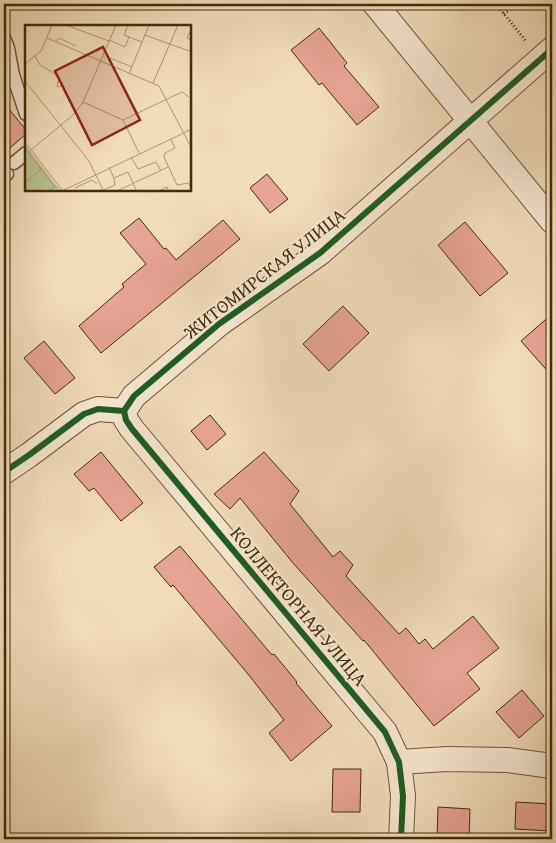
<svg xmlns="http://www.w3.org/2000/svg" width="556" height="843" font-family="'Gentium Book Plus',serif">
	<rect width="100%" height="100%" fill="#f3dcbb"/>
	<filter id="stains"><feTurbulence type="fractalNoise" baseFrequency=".004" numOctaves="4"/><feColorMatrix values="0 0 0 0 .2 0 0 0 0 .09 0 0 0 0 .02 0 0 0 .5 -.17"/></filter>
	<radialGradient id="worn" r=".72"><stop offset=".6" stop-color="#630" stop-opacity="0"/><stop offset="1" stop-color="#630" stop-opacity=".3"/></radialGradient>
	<!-- building -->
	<g fill="#e6a495" stroke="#442c09">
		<path d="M319,28L347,63L344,66L379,107L357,125L322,83L319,85L291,50Z"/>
		<path d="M4,103L26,130V134L4,153Z"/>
		<path d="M267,174L288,199L270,213L250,188Z"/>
		<path d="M139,218L164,249L166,248L176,260L223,220L240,239L101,353L79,326L124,287L122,284L146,264L120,233Z"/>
		<path d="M465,222L508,273L480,296L438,245Z"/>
		<path d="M343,306L369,333L329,371L303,344Z"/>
		<path d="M552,314V376L521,341Z"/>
		<path d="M44,341L75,378L55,394L24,358Z"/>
		<path d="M210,415L226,434L207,450L191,431Z"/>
		<path d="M101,452L143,503L121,521L94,488L89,491L74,474Z"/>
		<path d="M264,452L299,491L290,504L333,557L340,551L353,565L346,576L399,634L406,628L419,644L425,639L433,649L473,616L499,648L467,673L480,689L434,726L364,640L363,641L293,563L240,498L230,509L214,494Z"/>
		<path d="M180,546L272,655L274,654L297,682L296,683L332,726L291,761L269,733L284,720L248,674L173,585L171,587L154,567Z"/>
		<path d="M522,690L544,716L519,738L496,712Z"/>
		<path d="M333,769H361L360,812H332Z"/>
		<path d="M516,802L552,804V831L515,829Z"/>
		<path d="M438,807L470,809L469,839H437Z"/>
	</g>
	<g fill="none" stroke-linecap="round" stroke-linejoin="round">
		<!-- service casing -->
		<g stroke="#705836" stroke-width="15">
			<g id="service">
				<path d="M4,38L8,48L13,75L26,114"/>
				<path d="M4,85L13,75"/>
				<path d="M14,163L26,153"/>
				<path d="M4,177L7,174"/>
			</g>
		</g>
		<!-- minor casing -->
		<g stroke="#705836" stroke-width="26">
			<g id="minor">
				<path d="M375,4L552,221"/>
				<path d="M124,411L126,420L132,429L385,732L399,762L403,796L401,839"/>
				<path d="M4,472L29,455L84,414L98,409L124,411L134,396L219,324L320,253L552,49"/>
				<path d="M399,762L447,759L507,760L552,766"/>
			</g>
		</g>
		<!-- path -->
		<g stroke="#442c09" stroke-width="3" stroke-dasharray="1 2.5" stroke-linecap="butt">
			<path d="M496,4L526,41"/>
			<path d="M504,14L517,4"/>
		</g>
		<!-- service -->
		<use href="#service" stroke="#f7e8d3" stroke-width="12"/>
		<!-- minor -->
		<use href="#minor" stroke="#f7e8d3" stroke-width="24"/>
		<!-- cycleway casing -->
		<g stroke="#f7e8d3" stroke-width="9">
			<g id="cycleway">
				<path d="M124,411L126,420L132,429L385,732L399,762L403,796L401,839"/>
				<path d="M4,472L29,455L84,414L98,409L124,411L134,396L219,324L320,253L552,49"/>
			</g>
		</g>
		<!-- cycleway -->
		<use href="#cycleway" stroke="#1b5e20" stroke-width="6"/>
	</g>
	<g text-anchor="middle" stroke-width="4" stroke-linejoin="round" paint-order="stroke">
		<!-- street labels -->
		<g font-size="19" fill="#442c09" stroke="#f7e8d3">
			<text transform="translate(264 273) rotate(-38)" y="7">ЖИТОМИРСКАЯ УЛИЦА</text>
			<text transform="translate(299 606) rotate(50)" y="7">КОЛЛЕКТОРНАЯ УЛИЦА</text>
		</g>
	</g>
	<!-- overview -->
	<g transform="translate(25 25)">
		<rect width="166" height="166" fill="#f3dcbb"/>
		<path d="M0,119L34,164L0,166Z" fill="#b9c091"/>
		<path fill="none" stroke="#ad9674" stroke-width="1" d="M41,0L84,16M103,0L99,10L117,17M167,3L162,13L167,15M120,10L167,27M22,13L134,61L167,124M84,15L100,22L104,12M31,16L34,13L51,21M10,31L15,40L32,50L38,60M85,33L107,42M0,39L16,26L27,0M104,49L124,0M34,52L32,62L38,61M0,56L64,136L79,167M128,58L153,0M58,77L98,95L114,128M98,95L157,67L164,72M146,114L150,123L140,128L139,132L152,160L163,158L167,163M0,117L37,165M0,123L30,162L22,167M6,125L48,90L58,77L91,0M106,132L113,144L131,137L136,146M84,142L89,153L103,147L112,167M0,158L16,144M50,163L67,155L72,159M79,165L90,160L89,153M94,165L143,142M35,167L167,104M132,167L142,162L144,167"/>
		<path fill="#8f2418" fill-opacity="0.15" stroke="#8f2418" stroke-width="2.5" d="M78,22L115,95L67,120L30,46Z"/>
		<rect width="166" height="166" fill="none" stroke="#442c09" stroke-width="2.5"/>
	</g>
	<!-- margin -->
	<rect width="556" height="843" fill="none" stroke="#f3dcbb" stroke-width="20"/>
	<rect x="5" y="5" width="546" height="833" fill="none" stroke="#442c09" stroke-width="2.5"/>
	<rect x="10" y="10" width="536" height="823" fill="none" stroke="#442c09"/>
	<rect width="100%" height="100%" filter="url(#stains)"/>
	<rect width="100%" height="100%" fill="url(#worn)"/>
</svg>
